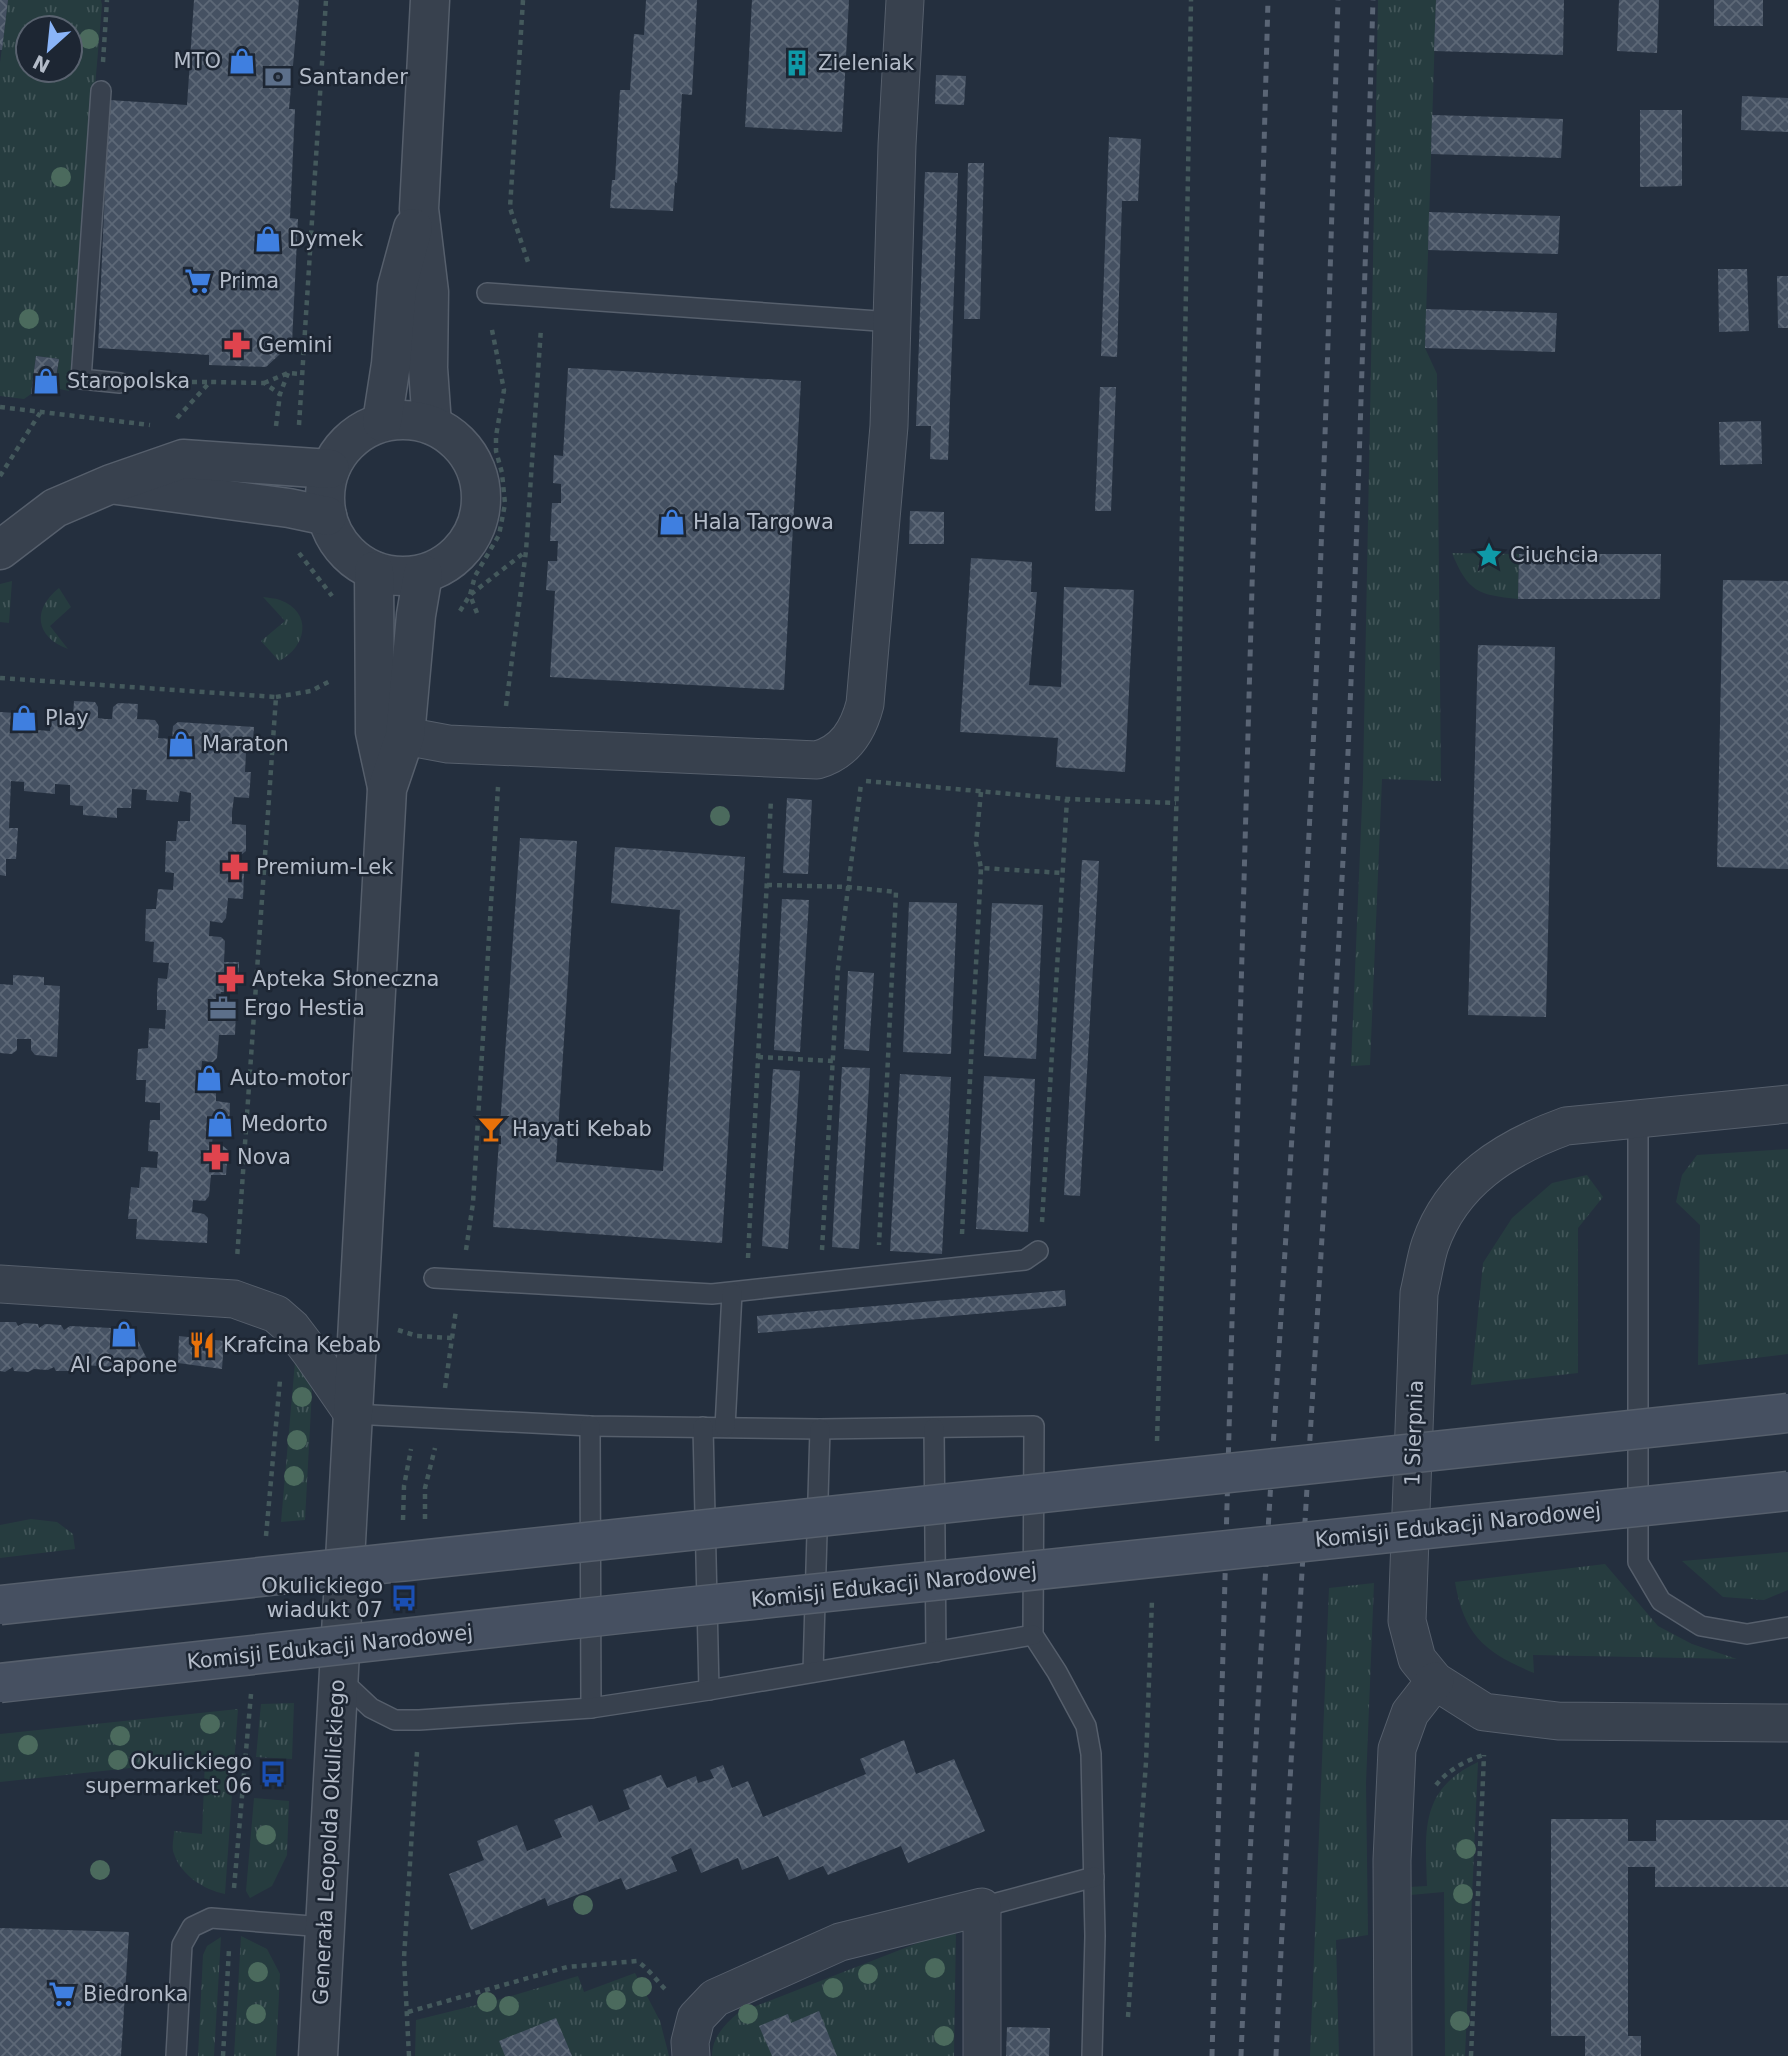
<svg xmlns="http://www.w3.org/2000/svg" width="1788" height="2056" font-family="'DejaVu Sans',sans-serif">
	<defs>
		<pattern id="grass-tufts" width="24" height="20" patternUnits="userSpaceOnUse" patternTransform="scale(1.75)"><rect width="24" height="20" fill="#263c3f"/><path d="M3 7l-1-3M5 7V3M7 7l1-3M15 17l-1-3M17 17v-4M19 17l1-3" fill="none" stroke="#435659"/></pattern>
		<pattern id="building-cross-hatch" width="8" height="8" patternUnits="userSpaceOnUse" patternTransform="scale(1.75)"><rect width="8" height="8" fill="#455162"/><path d="M0 0l8 8M0 8l8-8" fill="none" stroke="#5d6877"/></pattern>
	</defs>
	<rect width="100%" height="100%" fill="#242f3e"/>
	<!-- grass -->
	<g fill="url(#grass-tufts)" fill-rule="evenodd">
		<path d="M8,0H101L102,5L69,391L55,388L59,359L36,356L31,394L24,399L0,396V63ZM28,28H70V70H28Z"/>
		<path d="M1378,0H1436L1425,348L1437,374L1441,781L1382,779L1370,1065L1351,1066L1363,780Z"/>
		<path d="M1452,553L1519,554L1518,599C1478,595 1468,592 1452,553Z"/>
		<path d="M12,581L9,623L0,622V584Z"/>
		<path d="M59,588L71,607L50,626L68,649C35,637 32,609 59,588Z"/>
		<path d="M263,597C268,598 275,598 280,600C313,612 307,647 279,661L261,641L285,621Z"/>
		<path d="M1788,1149V1354L1698,1365L1700,1225L1676,1202L1682,1175L1697,1155Z"/>
		<path d="M1587,1175L1603,1197L1578,1228V1373L1471,1385L1483,1263L1512,1218L1552,1183Z"/>
		<path d="M295,1362C305,1369 310,1378 312,1390L305,1520L281,1522Z"/>
		<path d="M31,1519L57,1522L73,1534L75,1549L0,1558V1525Z"/>
		<path d="M1788,1552V1590L1764,1600L1723,1597L1682,1561Z"/>
		<path d="M1605,1564L1658,1626L1692,1644L1737,1659L1533,1655L1534,1673C1486,1653 1464,1636 1455,1582Z"/>
		<path d="M1374,1583L1366,1783L1368,1935L1336,1940L1339,2056H1310L1329,1588Z"/>
		<path d="M294,1703L292,1759L256,1757L261,1704Z"/>
		<path d="M238,1709L225,1894C204,1890 181,1875 174,1854C171,1847 174,1839 174,1831L202,1834L205,1760L0,1782V1734Z"/>
		<path d="M1478,1762L1465,2056H1445L1444,1892L1410,1895L1409,1887L1427,1886C1425,1830 1420,1789 1478,1762Z"/>
		<path d="M254,1798L289,1801L287,1855L272,1886L250,1898L246,1891Z"/>
		<path d="M956,1928L954,2056H712C712,2037 725,2024 738,2013Z"/>
		<path d="M241,1936L267,1949L280,1974L276,2056H234Z"/>
		<path d="M221,1937L214,2056H198L203,1955L207,1946Z"/>
		<path d="M635,1973L660,2021L669,2056H415L416,2020L501,1999L578,1976L584,1992Z"/>
	</g>
	<!-- building -->
	<g fill="url(#building-cross-hatch)">
		<path d="M0,0H8L2,50H0Z"/>
		<path d="M194,0H299L289,109H295L290,218L298,219L292,343L266,367L209,365V355L98,348L109,100L187,105Z"/>
		<path d="M646,0H697L692,95L682,94L677,183L675,182L673,211L610,208L612,180H615L620,90H630L634,34L644,35Z"/>
		<path d="M752,0H849L842,132L745,127Z"/>
		<path d="M1436,0H1564L1563,55L1434,51Z"/>
		<path d="M1619,0H1659L1657,53L1617,51Z"/>
		<rect x="1714" y="0" width="49" height="26"/>
		<path d="M936,75L966,76L964,105L935,104Z"/>
		<path d="M1742,96L1788,98V132L1741,130Z"/>
		<path d="M1640,110H1682V186L1640,187Z"/>
		<path d="M1432,115L1563,119L1561,158L1431,154Z"/>
		<path d="M1109,137L1141,139L1138,201H1122L1117,357L1101,356Z"/>
		<path d="M968,163H984L980,319H964Z"/>
		<path d="M925,172L958,173L948,460L930,459L931,426H916Z"/>
		<path d="M1429,212L1560,216L1558,254L1428,250Z"/>
		<path d="M1718,269H1747L1749,331L1719,332Z"/>
		<path d="M1777,276H1788V328H1778Z"/>
		<path d="M1426,309L1557,313L1555,352L1425,348Z"/>
		<path d="M36,356L59,359L53,396L31,394Z"/>
		<path d="M568,368L801,381L784,690L550,677L555,591L546,590L548,561H557L558,541H550L552,503H561V484L553,483L554,455L563,456Z"/>
		<path d="M1100,387H1116L1111,511H1095Z"/>
		<path d="M1761,421L1762,464L1720,465L1719,422Z"/>
		<path d="M910,511L944,512V544H909Z"/>
		<path d="M1519,554H1661L1660,599H1518Z"/>
		<path d="M971,558L1032,562L1031,592H1037L1029,685L1061,687L1064,587L1134,590L1125,772L1056,767L1058,738L960,732Z"/>
		<path d="M1723,580L1788,581V869L1717,867Z"/>
		<path d="M1478,645L1555,647L1546,1017L1468,1015Z"/>
		<path d="M74,701L95,702L98,707V718L105,719H112L113,707L118,703L138,704L137,719L155,720L159,726L158,738L172,739L173,726L178,722L254,727L252,752L246,753L245,772H251L249,798L234,797L232,812V824L246,825V851L241,855L240,868L244,873L243,899L228,898L226,918L222,923L210,921L209,936L221,937L225,941L224,962H239V967L238,987L233,992H221L220,998V1005H232L236,1010L235,1035H219L217,1058L213,1062L202,1061L201,1074L212,1075L216,1080V1101L230,1103L229,1128L224,1132H213L212,1145L223,1146L228,1150L226,1175H211L209,1196L205,1201L193,1200L192,1212L204,1214L208,1218L207,1243L136,1239L137,1219H128L131,1187L139,1188L141,1167L157,1168L158,1152L148,1151L149,1135L150,1120H160V1103L145,1102L146,1080H136L138,1049L148,1048L149,1028L165,1029L166,1010H157V994L158,978L167,979L169,963L153,962L154,942L145,941L146,909H156L158,889L173,890L174,873L165,872L166,841H176L178,821H190L191,793L180,791L178,802L146,800L147,790L132,789L131,808H117V818L83,815V806L70,805V785L55,784V794L24,791V782L11,781L9,828H18L16,859H6V876L0,875V712L32,714L37,719L36,730L50,731L51,719L55,715L73,716Z"/>
		<path d="M787,798L812,800L808,874L783,873Z"/>
		<path d="M520,838L577,841L556,1162L663,1171L680,910L611,903L615,847L745,857L722,1243L493,1227Z"/>
		<path d="M1082,860L1099,861L1080,1196L1064,1195Z"/>
		<path d="M782,899L809,900L800,1052L774,1050Z"/>
		<path d="M909,902L957,903L951,1054L903,1052Z"/>
		<path d="M992,903L1043,905L1036,1059L984,1056Z"/>
		<path d="M848,971L874,973L869,1051L844,1049Z"/>
		<path d="M13,975L44,977V985L60,986L57,1057L35,1055L31,1050V1039H17V1050L12,1054L0,1053V984L13,985Z"/>
		<path d="M842,1067L870,1068L859,1249L832,1247Z"/>
		<path d="M773,1069L800,1071L788,1249L762,1246Z"/>
		<path d="M900,1074L951,1077L942,1254L890,1251Z"/>
		<path d="M984,1076L1035,1079L1028,1232L976,1229Z"/>
		<path d="M1065,1290L1066,1306L758,1333L757,1316Z"/>
		<path d="M0,1322H16L18,1326L24,1323L38,1324L39,1328L45,1324L61,1325L64,1330L70,1326L132,1329L149,1363L137,1368L82,1365L70,1371H56L54,1367L48,1370L34,1369L28,1372L14,1371L13,1367L5,1372L0,1371Z"/>
		<path d="M179,1336L224,1341L222,1369L178,1363Z"/>
		<path d="M904,1740L916,1774L954,1759L985,1831L908,1863L901,1846L828,1875L823,1866L789,1880L778,1856L742,1870L738,1858L701,1873L691,1848L671,1857L677,1871L626,1890L621,1878L548,1906L545,1898L471,1930L449,1874L484,1860L477,1841L517,1825L527,1851L562,1837L554,1820L592,1805L599,1822L630,1809L623,1790L661,1775L667,1788L696,1776L698,1783L714,1778L710,1770L723,1765L732,1788L748,1781L763,1817L866,1774L860,1759Z"/>
		<path d="M1551,1819H1628V1841H1656V1820H1788V1887H1655V1867H1628V2036H1641V2056H1585V2036H1551Z"/>
		<path d="M0,1928L129,1932L121,2056H0Z"/>
		<path d="M819,2011L837,2056H772L759,2026L788,2014L791,2023Z"/>
		<path d="M556,2018L572,2056H505L499,2041Z"/>
		<path d="M1007,2027L1050,2028L1049,2056H1006Z"/>
	</g>
	<g fill="none" stroke-linecap="round" stroke-linejoin="round">
		<!-- service casing -->
		<g stroke="#565f6c" stroke-width="22">
			<g id="service">
				<path d="M101,91L81,379L120,383"/>
				<path d="M487,293L892,322"/>
				<path d="M1638,1118V1562L1661,1601L1701,1626L1747,1634L1788,1627"/>
				<path d="M434,1278L712,1294L1025,1260L1038,1251"/>
				<path d="M353,1414L590,1426L820,1429L1034,1426L1033,1635L1057,1672L1086,1726L1091,1754L1095,1936L1092,2056"/>
				<path d="M590,1426L591,1708"/>
				<path d="M703,1427L709,1690"/>
				<path d="M725,1427L732,1293"/>
				<path d="M934,1428L936,1652"/>
				<path d="M813,1672L820,1429"/>
				<path d="M338,1677L371,1708L395,1720H419L591,1708L709,1690L1033,1635"/>
				<path d="M982,1907L1094,1877"/>
				<path d="M176,2056L182,1945L192,1927L211,1918L324,1927"/>
			</g>
		</g>
		<!-- minor casing -->
		<g stroke="#565f6c" stroke-width="39">
			<g id="minor">
				<path d="M405,736L448,744L817,760C845,752 858,731 865,704L889,426L897,145L905,0"/>
				<path d="M1788,1104L1566,1126C1505,1148 1452,1181 1430,1245C1425,1260 1423,1277 1419,1293L1407,1621L1417,1659L1435,1681L1484,1712L1558,1721L1788,1723"/>
				<path d="M0,1284L234,1299L276,1314L292,1328L311,1353L353,1414"/>
				<path d="M691,2056L690,2042L696,2018L715,1998L840,1942L982,1907V2056"/>
				<path d="M1393,2056L1392,1860L1397,1749L1410,1713L1435,1681"/>
			</g>
		</g>
		<!-- tertiary casing -->
		<g stroke="#565f6c" stroke-width="41">
			<g id="tertiary">
				<path d="M430,0L419,209L429,292L428,368L432,425"/>
				<circle cx="403" cy="498" r="78"/>
				<path d="M382,422L391,364L397,287L413,228"/>
				<path d="M117,485L289,508L327,516"/>
				<path d="M0,550L55,508L111,484L183,459L330,469"/>
				<path d="M374,571L375,732L387,787"/>
				<path d="M318,2056L387,789L405,736L416,615L423,574"/>
			</g>
		</g>
		<!-- path -->
		<g stroke="#44595c" stroke-width="4.5" stroke-dasharray="5 5" stroke-linecap="butt">
			<path d="M523,0L510,208L529,265"/>
			<path d="M103,62L107,0"/>
			<path d="M152,382H210"/>
			<path d="M264,383L288,373L302,374"/>
			<path d="M0,407L150,425"/>
			<path d="M177,418L210,382L264,383L280,394L288,373"/>
			<path d="M299,425L326,0"/>
			<path d="M276,426L280,394"/>
			<path d="M0,476L40,413"/>
			<path d="M299,553L332,596"/>
			<path d="M460,611L470,595L525,552"/>
			<path d="M477,613L470,595L475,576L499,535L505,504L502,473L496,451V436L504,390L491,325"/>
			<path d="M0,678L276,697L237,1259"/>
			<path d="M276,697L311,691L332,680"/>
			<path d="M506,706L526,551L541,328"/>
			<path d="M866,781L1067,799L1176,803"/>
			<path d="M981,792L976,843L981,868"/>
			<path d="M767,885L848,887L896,892L879,1245"/>
			<path d="M758,1057L833,1061"/>
			<path d="M1042,1222L1067,799"/>
			<path d="M962,1234L981,868L1063,873"/>
			<path d="M466,1250L473,1203L498,787"/>
			<path d="M822,1250L838,968L861,784"/>
			<path d="M748,1258L771,799"/>
			<path d="M398,1330L417,1336L452,1338"/>
			<path d="M445,1388L456,1310"/>
			<path d="M1157,1441L1178,751L1191,0"/>
			<path d="M425,1519V1488L435,1448"/>
			<path d="M403,1520L404,1486L411,1449"/>
			<path d="M266,1536L280,1380"/>
			<path d="M1436,1785C1448,1770 1466,1760 1484,1755"/>
			<path d="M234,1888L251,1694"/>
			<path d="M408,2012L567,1967L637,1961C649,1969 657,1981 667,1991"/>
			<path d="M1128,2017L1146,1762L1152,1600"/>
			<path d="M223,2056L229,1949"/>
			<path d="M409,2056L404,1958L417,1752"/>
			<path d="M1471,2056L1484,1755"/>
		</g>
		<!-- service -->
		<use href="#service" stroke="#38414e" stroke-width="19"/>
		<!-- minor -->
		<use href="#minor" stroke="#38414e" stroke-width="37"/>
		<!-- tertiary -->
		<use href="#tertiary" stroke="#38414e" stroke-width="38"/>
		<!-- rail -->
		<g stroke="#5a6575" stroke-width="5" stroke-dasharray="7 7" stroke-linecap="butt">
			<path d="M1212,2056L1268,0"/>
			<path d="M1241,2056C1256,1680 1283,1306 1304,930C1321,620 1329,310 1338,0"/>
			<path d="M1276,2056C1294,1663 1322,1271 1342,879C1357,586 1364,293 1373,0"/>
		</g>
		<!-- secondary-bridge casing -->
		<g stroke="#565f6c" stroke-width="41" stroke-linecap="butt">
			<g id="secondary-bridge">
				<path d="M0,1605L1788,1413"/>
				<path d="M0,1683L629,1613L1788,1491"/>
			</g>
		</g>
		<!-- secondary-bridge -->
		<use href="#secondary-bridge" stroke="#465061" stroke-width="38"/>
	</g>
	<!-- trees -->
	<g fill="#4b6a5d">
		<circle cx="89" cy="39" r="10"/>
		<circle cx="61" cy="177" r="10"/>
		<circle cx="29" cy="319" r="10"/>
		<circle cx="720" cy="816" r="10"/>
		<circle cx="302" cy="1397" r="10"/>
		<circle cx="297" cy="1440" r="10"/>
		<circle cx="294" cy="1476" r="10"/>
		<circle cx="210" cy="1724" r="10"/>
		<circle cx="120" cy="1736" r="10"/>
		<circle cx="28" cy="1745" r="10"/>
		<circle cx="118" cy="1760" r="10"/>
		<circle cx="266" cy="1835" r="10"/>
		<circle cx="1466" cy="1849" r="10"/>
		<circle cx="100" cy="1870" r="10"/>
		<circle cx="1463" cy="1894" r="10"/>
		<circle cx="583" cy="1905" r="10"/>
		<circle cx="935" cy="1968" r="10"/>
		<circle cx="258" cy="1972" r="10"/>
		<circle cx="868" cy="1974" r="10"/>
		<circle cx="642" cy="1987" r="10"/>
		<circle cx="833" cy="1988" r="10"/>
		<circle cx="616" cy="2000" r="10"/>
		<circle cx="487" cy="2002" r="10"/>
		<circle cx="509" cy="2006" r="10"/>
		<circle cx="256" cy="2014" r="10"/>
		<circle cx="748" cy="2014" r="10"/>
		<circle cx="1460" cy="2021" r="10"/>
		<circle cx="944" cy="2036" r="10"/>
	</g>
	<!-- icons -->
	<defs>
		<g id="shop-bare" transform="scale(2.1)"><path d="M-5-2.5h2.3a2.7 3.5 0 0 1 5.4 0H5L5.5 6h-11ZM-1.5-2.5h3a1.5 2.3 0 0 0-3 0Z" fill="#3f7fe0" stroke="#1d2633" stroke-width="2.5" paint-order="stroke"/></g>
		<g id="building-bare" transform="scale(2.1)"><path d="M-4-6H4V6H1V3H-1V6H-4ZM-2.5-4.3h1.7v1.8h-1.7ZM.8-4.3h1.7v1.8H.8ZM-2.5-1h1.7V.8h-1.7ZM.8-1h1.7V.8H.8Z" fill="#0f9aa8" stroke="#1d2633" stroke-width="2.5" paint-order="stroke"/></g>
		<g id="bank-bare" transform="scale(2.1)"><path d="M-6-4H6V4H-6ZM0-2.3a2.3 2.3 0 1 0 0 4.6a2.3 2.3 0 1 0 0-4.6Z" fill="#5c6f8a" stroke="#1d2633" stroke-width="2.5" paint-order="stroke"/></g>
		<g id="supermarket-bare" transform="scale(2.1)"><path d="M-6-5.5h2.5l.6 2H6L4.5 2H-2.5L-4.4-4H-6ZM-1.5 3.2a1.3 1.3 0 1 0 .1 0ZM3 3.2a1.3 1.3 0 1 0 .1 0Z" fill="#3f7fe0" stroke="#1d2633" stroke-width="2.5" paint-order="stroke"/></g>
		<g id="pharmacy-bare" transform="scale(2.1)"><path d="M-2-6h4v4h4v4h-4v4h-4v-4h-4v-4h4Z" fill="#e0444e" stroke="#1d2633" stroke-width="2.5" paint-order="stroke"/></g>
		<g id="sight-bare" transform="scale(2.1)"><path d="M0-6L1.8-2.2L6-1.7L2.9 1.2L3.7 5.4L0 3.3L-3.7 5.4L-2.9 1.2L-6-1.7L-1.8-2.2Z" fill="#0f9aa8" stroke="#1d2633" stroke-width="2.5" paint-order="stroke"/></g>
		<g id="office-bare" transform="scale(2.1)"><path d="M-6-3h4V-5.5h4V-3h4V5H-6ZM-1-4.5V-3h2v-1.5ZM-6 0V1H6V0Z" fill="#5c6f8a" stroke="#1d2633" stroke-width="2.5" paint-order="stroke"/></g>
		<g id="bar-bare" transform="scale(2.1)"><path d="M-6-5H6L.8 .8V4.5H3.5V6h-7V4.5H-.8V.8Z" fill="#e8710a" stroke="#1d2633" stroke-width="2.5" paint-order="stroke"/></g>
		<g id="restaurant-bare" transform="scale(2.1)"><path d="M-5-6h1v4h1v-4h1v4h1v-4h1v5L-1.5 .5V6h-2V.5L-5-1ZM5-6V6H3V1.5H1.5Q1.5-4 5-6Z" fill="#e8710a" stroke="#1d2633" stroke-width="2.5" paint-order="stroke"/></g>
		<g id="bus-bare" transform="scale(2.1)"><path d="M-5-6H5V4H4V6H2V4H-2V6H-4V4H-5ZM-3.5-4V0h7V-4ZM-3.5 1.2v1.5H-2V1.2ZM2 1.2v1.5H3.5V1.2Z" fill="#1a4fb4" stroke="#1d2633" stroke-width="2.5" paint-order="stroke"/></g>
	</defs>
	<g fill-rule="evenodd">
		<use href="#shop-bare" x="242" y="61"/>
		<use href="#building-bare" x="797" y="63"/>
		<use href="#bank-bare" x="278" y="77"/>
		<use href="#shop-bare" x="268" y="239"/>
		<use href="#supermarket-bare" x="198" y="281"/>
		<use href="#pharmacy-bare" x="237" y="345"/>
		<use href="#shop-bare" x="46" y="381"/>
		<use href="#shop-bare" x="672" y="522"/>
		<use href="#sight-bare" x="1489" y="555"/>
		<use href="#shop-bare" x="24" y="718"/>
		<use href="#shop-bare" x="181" y="744"/>
		<use href="#pharmacy-bare" x="235" y="867"/>
		<use href="#pharmacy-bare" x="231" y="979"/>
		<use href="#office-bare" x="223" y="1008"/>
		<use href="#shop-bare" x="209" y="1078"/>
		<use href="#shop-bare" x="220" y="1124"/>
		<use href="#bar-bare" x="491" y="1129"/>
		<use href="#pharmacy-bare" x="216" y="1157"/>
		<use href="#shop-bare" x="124" y="1334"/>
		<use href="#restaurant-bare" x="202" y="1345"/>
		<use href="#bus-bare" x="404" y="1598"/>
		<use href="#bus-bare" x="273" y="1774"/>
		<use href="#supermarket-bare" x="62" y="1994"/>
	</g>
	<g text-anchor="middle" stroke-width="5" stroke-linejoin="round" paint-order="stroke">
		<!-- poi labels -->
		<g font-size="21" fill="#b4bcc9" stroke="#1d2633" text-anchor="start">
			<text x="221" y="68" text-anchor="end">MTO</text>
			<text x="818" y="70">Zieleniak</text>
			<text x="299" y="84">Santander</text>
			<text x="289" y="246">Dymek</text>
			<text x="219" y="288">Prima</text>
			<text x="258" y="352">Gemini</text>
			<text x="67" y="388">Staropolska</text>
			<text x="693" y="529">Hala Targowa</text>
			<text x="1510" y="562">Ciuchcia</text>
			<text x="45" y="725">Play</text>
			<text x="202" y="751">Maraton</text>
			<text x="256" y="874">Premium-Lek</text>
			<text x="252" y="986">Apteka Słoneczna</text>
			<text x="244" y="1015">Ergo Hestia</text>
			<text x="230" y="1085">Auto-motor</text>
			<text x="241" y="1131">Medorto</text>
			<text x="512" y="1136">Hayati Kebab</text>
			<text x="237" y="1164">Nova</text>
			<text x="223" y="1352">Krafcina Kebab</text>
			<text x="124" y="1372" text-anchor="middle">Al Capone</text>
			<text x="383" y="1593" text-anchor="end">Okulickiego<tspan x="383" dy="24">wiadukt 07</tspan></text>
			<text x="252" y="1769" text-anchor="end">Okulickiego<tspan x="252" dy="24">supermarket 06</tspan></text>
			<text x="83" y="2001">Biedronka</text>
		</g>
		<!-- street labels -->
		<g font-size="21" fill="#b4bcc9" stroke="#1d2633">
			<text transform="translate(1414 1433) rotate(-88)" y="7">1 Sierpnia</text>
			<text transform="translate(1458 1525) rotate(-6)" y="7">Komisji Edukacji Narodowej</text>
			<text transform="translate(894 1585) rotate(-6)" y="7">Komisji Edukacji Narodowej</text>
			<text transform="translate(330 1647) rotate(-6)" y="7">Komisji Edukacji Narodowej</text>
			<text transform="translate(329 1842) rotate(-87)" y="7">Generała Leopolda Okulickiego</text>
		</g>
	</g>
	<!-- north arrow -->
	<g transform="translate(49 49) rotate(207)"><circle r="33" fill="#1d2633" stroke="#59626f" stroke-width="2"/>
	<path d="M0-5L12 26L0 18L-12 26Z" fill="#8ab4f8"/>
	<text y="-10" font-size="19" font-weight="bold" text-anchor="middle" fill="#b4bcc9">N</text>
	</g>
</svg>
